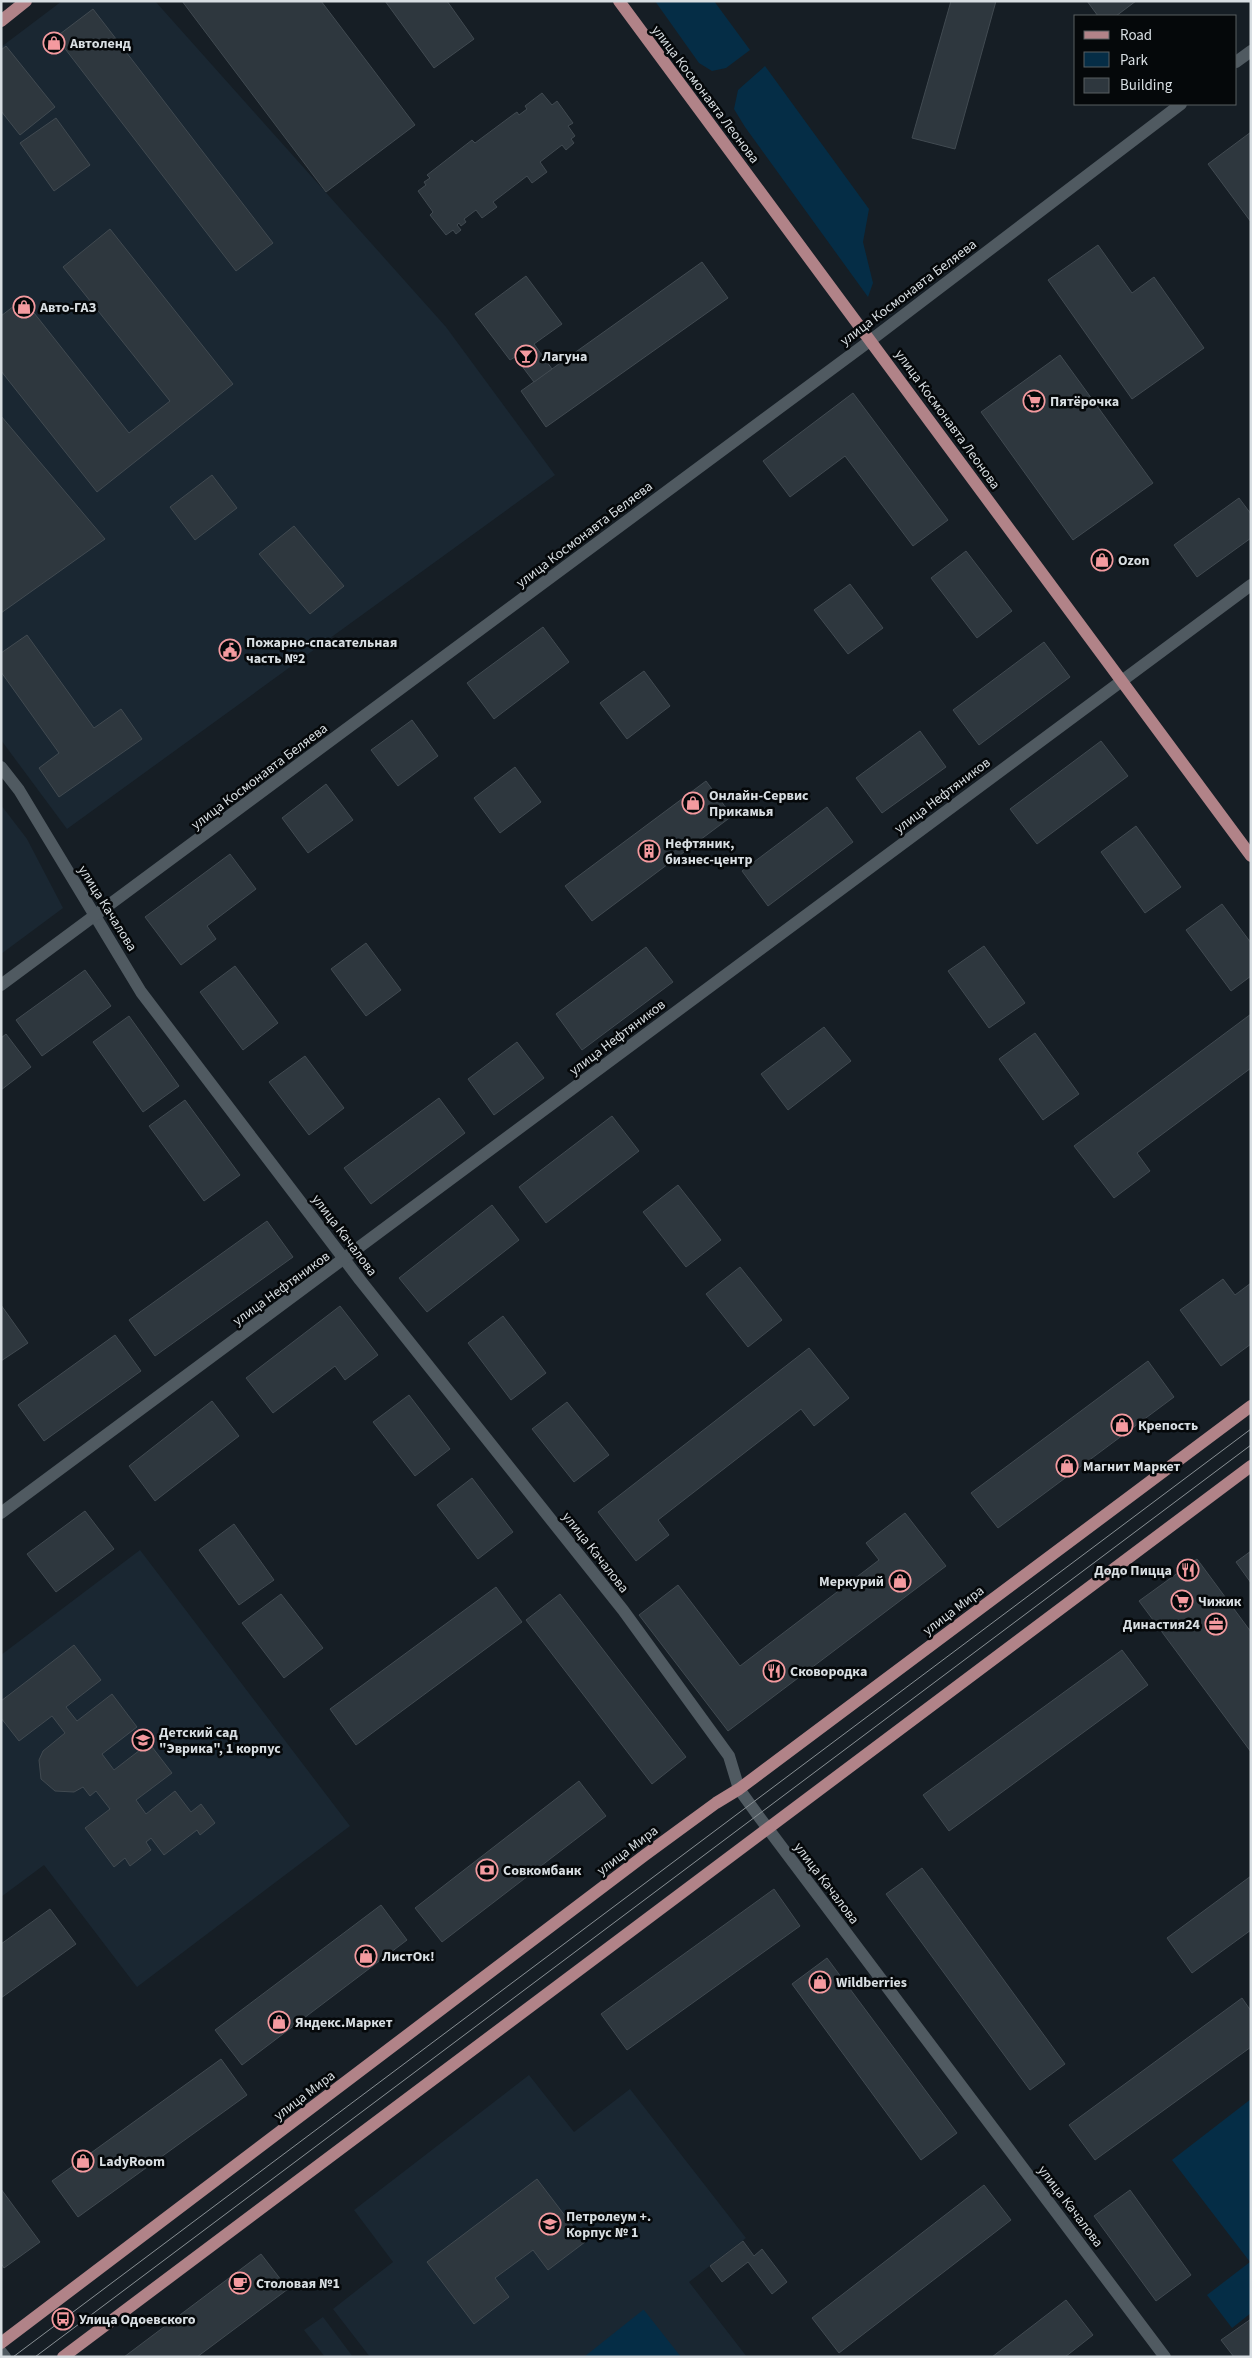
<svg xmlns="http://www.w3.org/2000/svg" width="1252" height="2358" font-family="'Source Sans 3',sans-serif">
	<rect width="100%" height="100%" fill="#161e25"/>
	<!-- built -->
	<g fill="#1a2732">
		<path d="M62,1H155L446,327L555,475L67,829L1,740V47Z"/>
		<path d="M1,805L27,839L63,908L1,954Z"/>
		<path d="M140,1550L350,1826L137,1987L44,1865L1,1897V1655Z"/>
		<path d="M529,2075L574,2132L630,2089L746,2238L689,2282L747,2357H370L333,2309L393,2262L354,2210Z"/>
		<path d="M323,2317L353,2357H325L304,2330Z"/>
	</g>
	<!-- green -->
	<g fill="#052d46">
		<path d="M655,1H714L750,50L726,68L712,71L699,63Z"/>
		<path d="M765,66L869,209L863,242L873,283L868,297L745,127L734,109L738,90Z"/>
		<path d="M1251,2099V2313L1232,2328L1207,2295L1250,2262L1172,2160Z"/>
		<path d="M644,2310L681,2357H584L643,2310Z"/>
	</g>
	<!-- building -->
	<g fill="#2e373e" stroke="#414a51">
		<path d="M182,1H321L415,125L326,192Z"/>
		<path d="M385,1H447L474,39L434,68Z"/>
		<path d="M951,1H996L955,149L912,138Z"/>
		<path d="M1087,1H1136L1116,16H1098Z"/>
		<path d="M93,9L273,243L236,271L56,37Z"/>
		<path d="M6,46L55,107L20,135L1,111V50Z"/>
		<path d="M542,93L552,105L557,101L573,123L568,126L575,136L571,139L574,143L566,150L562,145L540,162L547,172L532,183L527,176L493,202L497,207L482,218L476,210L464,219L466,222L461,226L459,223L457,225L461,230L456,234L453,230L446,235L430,215L433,212L418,191L426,185L424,182L430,178L427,175L472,140L475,143L514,114L517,112L519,115L527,109L525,106Z"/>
		<path d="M56,118L90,165L54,191L20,143Z"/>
		<path d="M1251,132V222L1208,164Z"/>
		<path d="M110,229L233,384L97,492L1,371V316L23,299L129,433L170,401L63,267Z"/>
		<path d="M1098,245L1132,293L1154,277L1204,348L1132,399L1048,280Z"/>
		<path d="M702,262L728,298L546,427L521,391Z"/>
		<path d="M526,276L562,324L534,344L552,369L534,382L515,357L510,360L475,314Z"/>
		<path d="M1060,355L1153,483L1073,540L981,412Z"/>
		<path d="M853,393L948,520L913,546L845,456L790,497L763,461Z"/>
		<path d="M1,416L105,539L1,613Z"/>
		<path d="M212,475L237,508L195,540L170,507Z"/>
		<path d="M1239,498L1251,514V538L1197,577L1174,545Z"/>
		<path d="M294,526L344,586L310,614L259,554Z"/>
		<path d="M966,551L1012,611L977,638L931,578Z"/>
		<path d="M850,584L883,628L848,654L814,610Z"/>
		<path d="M543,627L569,662L494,719L467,683Z"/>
		<path d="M27,635L94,728L121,709L142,739L59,797L39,768L59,753L1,672V653Z"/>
		<path d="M1044,642L1070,677L979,745L953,710Z"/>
		<path d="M644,671L670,706L627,739L600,703Z"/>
		<path d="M412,720L438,756L398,786L371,750Z"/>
		<path d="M920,731L946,767L882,813L856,778Z"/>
		<path d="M1101,741L1128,776L1037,844L1010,809Z"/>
		<path d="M515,767L541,802L500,833L474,798Z"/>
		<path d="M706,781L732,816L592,921L565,886Z"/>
		<path d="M326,784L353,820L308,853L282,818Z"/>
		<path d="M827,807L853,842L768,906L742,871Z"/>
		<path d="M1136,826L1181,887L1145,913L1101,852Z"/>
		<path d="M230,854L256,889L207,926L216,939L181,965L145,917Z"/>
		<path d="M1222,904L1251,943V976L1231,991L1186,930Z"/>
		<path d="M366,943L401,990L366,1016L331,969Z"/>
		<path d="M984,946L1025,1003L989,1028L948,971Z"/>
		<path d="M646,947L673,982L582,1050L556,1014Z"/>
		<path d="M235,966L278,1023L243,1050L200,992Z"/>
		<path d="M85,970L111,1006L42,1056L16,1020Z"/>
		<path d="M1251,1014V1068L1137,1153L1150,1171L1114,1198L1074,1146Z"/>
		<path d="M129,1016L179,1086L143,1112L93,1042Z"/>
		<path d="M824,1027L851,1061L788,1110L761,1074Z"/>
		<path d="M1035,1033L1079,1094L1043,1120L999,1059Z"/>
		<path d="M6,1034L31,1067L1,1090V1038Z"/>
		<path d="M517,1042L544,1078L494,1115L468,1079Z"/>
		<path d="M305,1056L344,1108L309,1135L269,1082Z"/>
		<path d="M439,1098L465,1133L371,1204L344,1168Z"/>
		<path d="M185,1100L240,1175L204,1201L149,1126Z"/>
		<path d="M612,1116L639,1151L546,1223L519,1187Z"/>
		<path d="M678,1185L721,1240L686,1267L643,1212Z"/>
		<path d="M492,1205L519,1240L427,1312L399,1278Z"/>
		<path d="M267,1221L293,1257L155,1356L129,1320Z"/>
		<path d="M740,1267L782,1320L748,1347L706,1294Z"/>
		<path d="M1223,1279L1235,1295L1251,1283V1344L1221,1366L1180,1310Z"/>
		<path d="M1,1305L28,1343L1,1361Z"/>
		<path d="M340,1306L378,1355L345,1380L335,1366L273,1413L246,1378Z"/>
		<path d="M503,1316L546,1373L511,1400L468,1343Z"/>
		<path d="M115,1335L141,1371L44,1441L18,1405Z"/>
		<path d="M809,1348L849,1398L814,1426L801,1409L658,1520L669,1535L636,1561L598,1512Z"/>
		<path d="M1148,1361L1174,1397L998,1528L971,1493Z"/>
		<path d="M409,1395L450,1449L415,1476L373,1422Z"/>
		<path d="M212,1401L239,1436L155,1501L129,1466Z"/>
		<path d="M567,1402L609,1455L574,1482L532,1429Z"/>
		<path d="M472,1478L513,1532L478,1559L437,1505Z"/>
		<path d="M85,1511L114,1549L56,1592L27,1554Z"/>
		<path d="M905,1513L946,1566L728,1731L639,1615L678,1585L740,1666L879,1560L866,1543Z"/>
		<path d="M234,1524L274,1580L239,1605L199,1550Z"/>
		<path d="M1251,1551V1583L1236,1562Z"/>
		<path d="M1197,1559L1251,1632V1752L1139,1601Z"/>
		<path d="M496,1587L522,1622L356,1745L330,1709Z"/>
		<path d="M281,1594L323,1648L284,1678L242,1623Z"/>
		<path d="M560,1594L686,1757L652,1784L526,1620Z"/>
		<path d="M74,1645L101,1680L66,1707L77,1721L112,1694L137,1727L102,1754L114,1770L149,1743L172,1773L136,1800L146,1814L175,1791L191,1812L201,1804L215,1823L200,1835L197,1830L164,1855L151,1838L146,1842L151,1850L130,1866L125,1858L114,1867L85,1828L110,1809L96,1791L90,1796L83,1787L74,1792L55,1791L41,1779L39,1760L43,1751L65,1733L52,1716L19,1741L1,1718V1701Z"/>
		<path d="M1122,1650L1148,1685L949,1831L923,1795Z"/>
		<path d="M579,1781L606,1816L442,1942L415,1908Z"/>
		<path d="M922,1868L1065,2064L1030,2090L886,1894Z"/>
		<path d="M1251,1876V1930L1192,1973L1167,1938Z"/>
		<path d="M774,1889L800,1926L627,2050L601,2014Z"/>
		<path d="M381,1905L407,1940L242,2065L215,2030Z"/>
		<path d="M50,1909L76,1944L1,1998V1944Z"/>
		<path d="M827,1958L957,2133L921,2160L792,1984Z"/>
		<path d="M1242,1998L1251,2011V2047L1095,2160L1069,2125Z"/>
		<path d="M221,2059L247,2095L78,2217L52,2181Z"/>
		<path d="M537,2179L585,2242L548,2270L533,2250L495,2278L509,2297L474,2324L427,2262Z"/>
		<path d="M984,2185L1011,2220L839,2353L812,2318Z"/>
		<path d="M1,2189L40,2242L4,2268L1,2263Z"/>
		<path d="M1130,2190L1191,2275L1156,2301L1094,2216Z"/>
		<path d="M743,2241L754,2256L762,2249L787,2282L772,2294L748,2262L722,2282L710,2266Z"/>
		<path d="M261,2254L288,2289L197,2357H124Z"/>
		<path d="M1066,2300L1093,2335L1065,2357H992Z"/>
		<path d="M1251,2319V2357H1234L1221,2340Z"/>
	</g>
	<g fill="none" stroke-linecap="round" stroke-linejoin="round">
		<!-- minor -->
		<g stroke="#505a61" stroke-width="12">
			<path d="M1236,62L1251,51"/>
			<path d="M1,767L19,790L141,992L360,1280L623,1610L729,1756L739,1789L757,1814L1165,2357"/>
			<path d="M1,985L871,340L1181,104"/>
			<path d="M1,1513L1251,585"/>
			<path d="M1,2352L5,2357"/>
		</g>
		<!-- major -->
		<g stroke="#b18388" stroke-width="12">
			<path d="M619,1L1251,856"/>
			<path d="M1,21L26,1"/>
			<path d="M1,2343L645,1855L716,1803L739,1789L1251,1406"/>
			<path d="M63,2357L1251,1466"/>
		</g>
		<!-- tram -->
		<g stroke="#899095" stroke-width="1">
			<path d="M13,2357L1251,1429"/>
			<path d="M35,2357L1251,1445"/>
		</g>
	</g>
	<!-- icons -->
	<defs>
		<g id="shop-ring" transform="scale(1.125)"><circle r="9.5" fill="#05080a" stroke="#f49a9f" stroke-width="1.5"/><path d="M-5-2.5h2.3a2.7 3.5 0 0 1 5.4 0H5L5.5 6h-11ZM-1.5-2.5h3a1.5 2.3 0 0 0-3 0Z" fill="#f49a9f"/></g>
		<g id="bar-ring" transform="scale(1.125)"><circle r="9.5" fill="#05080a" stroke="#f49a9f" stroke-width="1.5"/><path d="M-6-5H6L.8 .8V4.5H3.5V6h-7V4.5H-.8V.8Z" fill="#f49a9f"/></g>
		<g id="supermarket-ring" transform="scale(1.125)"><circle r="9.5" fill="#05080a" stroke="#f49a9f" stroke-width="1.5"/><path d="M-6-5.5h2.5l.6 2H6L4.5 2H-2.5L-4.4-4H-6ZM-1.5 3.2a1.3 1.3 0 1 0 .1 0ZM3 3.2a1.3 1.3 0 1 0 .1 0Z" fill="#f49a9f"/></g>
		<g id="civic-ring" transform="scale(1.125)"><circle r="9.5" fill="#05080a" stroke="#f49a9f" stroke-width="1.5"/><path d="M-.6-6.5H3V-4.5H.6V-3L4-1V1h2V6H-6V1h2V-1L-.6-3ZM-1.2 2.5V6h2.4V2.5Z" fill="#f49a9f"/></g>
		<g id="building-ring" transform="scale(1.125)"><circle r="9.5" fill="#05080a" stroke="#f49a9f" stroke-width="1.5"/><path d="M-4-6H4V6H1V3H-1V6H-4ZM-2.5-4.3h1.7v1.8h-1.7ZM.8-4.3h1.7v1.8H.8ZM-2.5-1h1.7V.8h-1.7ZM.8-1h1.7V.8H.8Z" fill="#f49a9f"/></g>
		<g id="restaurant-ring" transform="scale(1.125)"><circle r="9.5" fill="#05080a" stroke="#f49a9f" stroke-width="1.5"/><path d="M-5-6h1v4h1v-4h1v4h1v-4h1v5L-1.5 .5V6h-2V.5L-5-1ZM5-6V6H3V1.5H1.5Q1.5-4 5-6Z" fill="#f49a9f"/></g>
		<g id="office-ring" transform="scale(1.125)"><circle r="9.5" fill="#05080a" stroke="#f49a9f" stroke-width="1.5"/><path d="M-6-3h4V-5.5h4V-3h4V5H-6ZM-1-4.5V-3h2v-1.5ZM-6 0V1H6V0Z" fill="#f49a9f"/></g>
		<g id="school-ring" transform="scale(1.125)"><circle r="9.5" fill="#05080a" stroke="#f49a9f" stroke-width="1.5"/><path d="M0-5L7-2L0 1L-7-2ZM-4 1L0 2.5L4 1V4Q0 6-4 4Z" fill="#f49a9f"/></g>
		<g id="bank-ring" transform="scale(1.125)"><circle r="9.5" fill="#05080a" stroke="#f49a9f" stroke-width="1.5"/><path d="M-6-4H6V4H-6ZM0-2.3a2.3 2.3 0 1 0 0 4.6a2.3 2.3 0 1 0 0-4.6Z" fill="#f49a9f"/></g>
		<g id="cafe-ring" transform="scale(1.125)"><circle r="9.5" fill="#05080a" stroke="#f49a9f" stroke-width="1.5"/><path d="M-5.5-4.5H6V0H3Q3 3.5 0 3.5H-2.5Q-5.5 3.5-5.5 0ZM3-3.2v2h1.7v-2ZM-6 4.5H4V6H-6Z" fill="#f49a9f"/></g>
		<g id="bus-ring" transform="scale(1.125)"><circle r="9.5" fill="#05080a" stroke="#f49a9f" stroke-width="1.5"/><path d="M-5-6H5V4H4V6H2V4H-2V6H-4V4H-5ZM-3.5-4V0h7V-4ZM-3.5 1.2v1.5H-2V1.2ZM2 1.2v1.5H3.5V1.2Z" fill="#f49a9f"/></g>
	</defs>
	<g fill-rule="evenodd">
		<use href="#shop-ring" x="54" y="43"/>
		<use href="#shop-ring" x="24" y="307"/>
		<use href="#bar-ring" x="526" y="356"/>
		<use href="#supermarket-ring" x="1034" y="401"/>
		<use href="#shop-ring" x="1102" y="560"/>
		<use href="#civic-ring" x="230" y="650"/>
		<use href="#shop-ring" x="693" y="803"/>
		<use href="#building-ring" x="649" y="851"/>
		<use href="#shop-ring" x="1122" y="1425"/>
		<use href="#shop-ring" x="1067" y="1466"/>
		<use href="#restaurant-ring" x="1188" y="1570"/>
		<use href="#shop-ring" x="900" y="1581"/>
		<use href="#supermarket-ring" x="1182" y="1601"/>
		<use href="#office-ring" x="1216" y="1624"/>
		<use href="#restaurant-ring" x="774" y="1671"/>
		<use href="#school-ring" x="143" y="1740"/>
		<use href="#bank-ring" x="487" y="1870"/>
		<use href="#shop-ring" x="366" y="1956"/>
		<use href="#shop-ring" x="820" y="1982"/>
		<use href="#shop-ring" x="279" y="2022"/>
		<use href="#shop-ring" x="83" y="2161"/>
		<use href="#school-ring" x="550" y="2224"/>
		<use href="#cafe-ring" x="240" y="2283"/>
		<use href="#bus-ring" x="63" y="2319"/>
	</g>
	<g text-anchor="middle" stroke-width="5" stroke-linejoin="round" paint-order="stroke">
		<!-- poi labels -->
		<g font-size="14" font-weight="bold" fill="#d8dee2" stroke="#05080a" text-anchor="start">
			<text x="70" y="48">Автоленд</text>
			<text x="40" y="312">Авто-ГАЗ</text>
			<text x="542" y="361">Лагуна</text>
			<text x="1050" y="406">Пятёрочка</text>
			<text x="1118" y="565">Ozon</text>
			<text x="246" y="647">Пожарно-спасательная<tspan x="246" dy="16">часть №2</tspan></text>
			<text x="709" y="800">Онлайн-Сервис<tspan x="709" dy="16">Прикамья</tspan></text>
			<text x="665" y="848">Нефтяник,<tspan x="665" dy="16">бизнес-центр</tspan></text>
			<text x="1138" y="1430">Крепость</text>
			<text x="1083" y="1471">Магнит Маркет</text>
			<text x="1172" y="1575" text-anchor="end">Додо Пицца</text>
			<text x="884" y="1586" text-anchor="end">Меркурий</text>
			<text x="1198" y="1606">Чижик</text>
			<text x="1200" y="1629" text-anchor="end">Династия24</text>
			<text x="790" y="1676">Сковородка</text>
			<text x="159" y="1737">Детский сад<tspan x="159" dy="16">"Эврика", 1 корпус</tspan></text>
			<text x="503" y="1875">Совкомбанк</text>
			<text x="382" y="1961">ЛистОк!</text>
			<text x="836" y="1987">Wildberries</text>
			<text x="295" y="2027">Яндекс.Маркет</text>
			<text x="99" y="2166">LadyRoom</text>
			<text x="566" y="2221">Петролеум +.<tspan x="566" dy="16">Корпус № 1</tspan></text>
			<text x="256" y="2288">Столовая №1</text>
			<text x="79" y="2324">Улица Одоевского</text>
		</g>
		<!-- street labels -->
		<g font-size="14" fill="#d8dee2" stroke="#05080a">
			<text transform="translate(706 94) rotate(53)" y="5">улица Космонавта Леонова</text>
			<text transform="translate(908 292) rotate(-37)" y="5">улица Космонавта Беляева</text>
			<text transform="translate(948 419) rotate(54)" y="5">улица Космонавта Леонова</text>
			<text transform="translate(584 534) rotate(-37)" y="5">улица Космонавта Беляева</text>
			<text transform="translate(259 776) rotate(-37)" y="5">улица Космонавта Беляева</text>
			<text transform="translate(942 795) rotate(-37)" y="5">улица Нефтяников</text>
			<text transform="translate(108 908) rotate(58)" y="5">улица Качалова</text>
			<text transform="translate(617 1037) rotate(-37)" y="5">улица Нефтяников</text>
			<text transform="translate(345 1235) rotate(53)" y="5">улица Качалова</text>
			<text transform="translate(281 1288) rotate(-36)" y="5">улица Нефтяников</text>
			<text transform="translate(596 1552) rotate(52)" y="5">улица Качалова</text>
			<text transform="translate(953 1610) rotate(-37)" y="5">улица Мира</text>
			<text transform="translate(627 1850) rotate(-37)" y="5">улица Мира</text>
			<text transform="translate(827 1883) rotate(53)" y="5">улица Качалова</text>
			<text transform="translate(304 2095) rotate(-37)" y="5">улица Мира</text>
			<text transform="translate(1071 2206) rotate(53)" y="5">улица Качалова</text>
		</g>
	</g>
	<!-- border -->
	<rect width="1252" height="2358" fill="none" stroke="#d8dee2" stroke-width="5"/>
	<!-- legend -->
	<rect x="1074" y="15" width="162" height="90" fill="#05080a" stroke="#595e60"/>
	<rect x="1084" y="31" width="25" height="8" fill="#b18388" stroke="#595e60"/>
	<text x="1120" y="40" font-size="15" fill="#d8dee2">Road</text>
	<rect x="1084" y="52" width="25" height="15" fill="#052d46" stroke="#595e60"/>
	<text x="1120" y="65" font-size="15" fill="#d8dee2">Park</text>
	<rect x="1084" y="78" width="25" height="15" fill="#2e373e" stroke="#595e60"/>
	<text x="1120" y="90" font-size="15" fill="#d8dee2">Building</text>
</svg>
